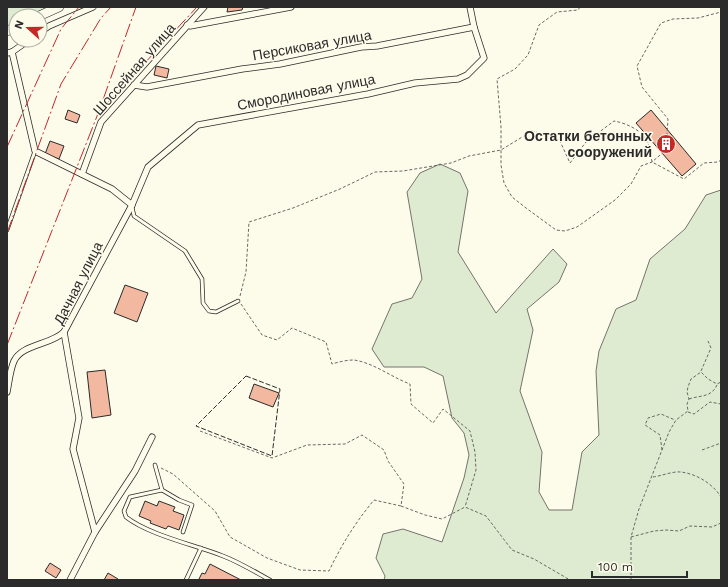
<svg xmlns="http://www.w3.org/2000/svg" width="728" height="587" font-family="'Work Sans',sans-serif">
	<rect width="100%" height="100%" fill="#fdfbea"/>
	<!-- green -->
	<g fill="#deebd1" stroke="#74746e">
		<path d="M7,7H48L29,16H16V22L7,27Z"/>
		<path d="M440,164L460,173L468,191L458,252L496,313L553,249L567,264L559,282L527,309L533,330L520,391L542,452L539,492L549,510H572L582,452L599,435L596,371L599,351L616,309L636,300L650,259L685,229L706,195L721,190V580H384L385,576L376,558L383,534L403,529L442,542L464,478L469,455L464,433L452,418L443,376L424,367H384L372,349L392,304L412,298L422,279L407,192L420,173Z"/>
	</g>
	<!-- building -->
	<g fill="#f2b8a0" stroke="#2b2b2b">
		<path d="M228,7H243L242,10L227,12Z"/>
		<path d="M156,66L169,69L167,78L154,75Z"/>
		<path d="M68,110L80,115L77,123L65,119Z"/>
		<path d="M651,110L696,164L682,176L636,123Z"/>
		<path d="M50,141L64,146L59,159L45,154Z"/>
		<path d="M125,285L148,293L137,322L114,313Z"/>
		<path d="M105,370L111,415L92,418L87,372Z"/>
		<path d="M254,384L279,393L273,407L249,398Z"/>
		<path d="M145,501L157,506L159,501L175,507L173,511L184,515L179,530L168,526L166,529L150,523L151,521L139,516Z"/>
		<path d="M50,563L61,570L56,578L45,571Z"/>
		<path d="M210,564L241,580H202L199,579L202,573L205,574Z"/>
		<path d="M108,573L118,579V580H104Z"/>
	</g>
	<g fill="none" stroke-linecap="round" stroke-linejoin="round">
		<!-- service casing -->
		<g stroke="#2b2b2b" stroke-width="4.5">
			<g id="service">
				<path d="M132,207L134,216L185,251L202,279L203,303L209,311L216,312L238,301"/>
				<path d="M7,230L35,151"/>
				<path d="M155,465L162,490L179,500L192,505L183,532"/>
				<path d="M162,490L130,497L124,511L126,517C149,535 195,545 223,556C239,562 255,572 270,580"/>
				<path d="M186,580L201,548"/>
			</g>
		</g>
		<!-- minor casing -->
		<g stroke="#2b2b2b" stroke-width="7">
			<g id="minor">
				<path d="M187,25L190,26L291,7"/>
				<path d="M40,32L49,26L93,7"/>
				<path d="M12,52L35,151L112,189L132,205"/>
				<path d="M7,53L12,52L29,40"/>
				<path d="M134,85L147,87L242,69L280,64L361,47L377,46L474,27L470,7"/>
				<path d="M82,174L101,122L204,7"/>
				<path d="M7,392C9,382 10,370 14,361C22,344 51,345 64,332"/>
				<path d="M95,532L73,449L79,418L64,332L132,205L148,167L198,125L368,94L415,83L458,79L467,75L484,58L474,27"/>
				<path d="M70,580L95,532L135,471L152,437"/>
			</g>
		</g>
		<!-- primary casing -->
		<g stroke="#2b2b2b" stroke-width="10">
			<g id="primary">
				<path d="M39,16L59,7"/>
				<path d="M7,31L16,27"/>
			</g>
		</g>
		<!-- path -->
		<g stroke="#6a6964" stroke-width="1" stroke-dasharray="3 2" stroke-linecap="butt">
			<path d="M580,7L578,10L557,12L539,25L528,55L515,69L497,79L501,127V165L504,183L512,197L526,208L556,230L565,231L577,227L615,200L631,184L641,166L652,162L666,150L668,119L642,87L637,66L661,23L673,19L698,18L721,12"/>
			<path d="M240,296L246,272L249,222L293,208L340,189L375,172L403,171L451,163L469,156L501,150L532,131L559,139L570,163L586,142L614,121C626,123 644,131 648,143C650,149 651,156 652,162L684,179L704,163L718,162L721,160"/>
			<path d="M241,304L262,335L277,340L292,328L326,342L332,364C338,362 347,360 354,360C374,363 391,377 410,384L411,404L433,423L443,409L470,431L475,452L476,470L465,507"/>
			<path d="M701,371L711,348L708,341"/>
			<path d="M689,399C700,395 711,398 717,385"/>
			<path d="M688,412L694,414L710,402L721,404"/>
			<path d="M200,431L272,458L307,445L345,444L362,435L384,450L388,461L404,484L401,506L425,515L442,519L465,507L486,516L512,550L534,559L570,580"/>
			<path d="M662,450L660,435L645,425L648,418L661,414L675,420"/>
			<path d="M702,450L721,443"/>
			<path d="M161,468L173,474L215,511L230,537L267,558L300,570L329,571C342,544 355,523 374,500L401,506"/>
			<path d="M653,477C661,476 673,471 681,472C697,474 713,484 721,497"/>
			<path d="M631,537L654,531L666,530L679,531L690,526L712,527L721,523"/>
			<path d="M631,580V537L639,509L669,432L676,420L688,411L687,404L689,399L687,392L688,387L691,379L701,372L708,379L717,384L721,382"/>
		</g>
		<!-- service -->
		<use href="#service" stroke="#fdfbea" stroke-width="3"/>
		<!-- minor -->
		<use href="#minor" stroke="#fdfbea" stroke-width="5.5"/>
		<!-- primary -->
		<use href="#primary" stroke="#fdfbea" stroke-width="9"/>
		<!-- fence -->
		<path stroke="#2b2b2b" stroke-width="1" stroke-dasharray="5 2" stroke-linecap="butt" d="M246,376L280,389L272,456L196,426Z"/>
		<!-- power -->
		<g stroke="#c62828" stroke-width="1" stroke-dasharray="14 3 2 3" stroke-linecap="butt">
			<path d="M101,110L197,7"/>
			<path d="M7,147L61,29L79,7"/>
			<path d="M7,233L61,84L101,18L111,7"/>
			<path d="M7,345L99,111L136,7"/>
		</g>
	</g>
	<!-- icons -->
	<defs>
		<g id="building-disc" transform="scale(1)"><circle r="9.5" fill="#c62828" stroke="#fdfbea"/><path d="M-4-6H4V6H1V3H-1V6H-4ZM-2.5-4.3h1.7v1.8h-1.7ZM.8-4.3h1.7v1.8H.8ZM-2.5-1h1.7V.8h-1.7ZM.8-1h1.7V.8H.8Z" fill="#fff"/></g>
	</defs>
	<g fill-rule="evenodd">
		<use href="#building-disc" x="666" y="144"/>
	</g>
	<g text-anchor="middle" stroke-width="3" stroke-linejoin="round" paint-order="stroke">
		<!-- street labels -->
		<g font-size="14" fill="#2b2b2b" stroke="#fdfbea">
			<text transform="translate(312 45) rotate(-10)" y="5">Персиковая улица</text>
			<text transform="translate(134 69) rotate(-49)" y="5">Шоссейная улица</text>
			<text transform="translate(306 92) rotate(-11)" y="5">Смородиновая улица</text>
			<text transform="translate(78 283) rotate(-63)" y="5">Дачная улица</text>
		</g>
		<!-- poi labels -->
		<g font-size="14" font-weight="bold" fill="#2b2b2b" stroke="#fdfbea" text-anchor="end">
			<text x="652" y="141">Остатки бетонных<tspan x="652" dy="16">сооружений</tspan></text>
		</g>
	</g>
	<!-- border -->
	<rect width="728" height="587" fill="none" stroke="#2b2b2b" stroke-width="16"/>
	<!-- north arrow -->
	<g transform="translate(28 28) rotate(291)"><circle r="19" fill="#fdfbea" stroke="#a9a89e"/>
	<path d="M0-3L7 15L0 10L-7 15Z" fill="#c62828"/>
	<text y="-6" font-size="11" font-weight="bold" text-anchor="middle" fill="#2b2b2b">N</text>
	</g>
	<!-- scale -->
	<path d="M592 571v6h95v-6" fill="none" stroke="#2b2b2b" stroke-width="2"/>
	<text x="598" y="571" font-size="12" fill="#2b2b2b" stroke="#fdfbea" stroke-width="3" paint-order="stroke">100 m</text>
</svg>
